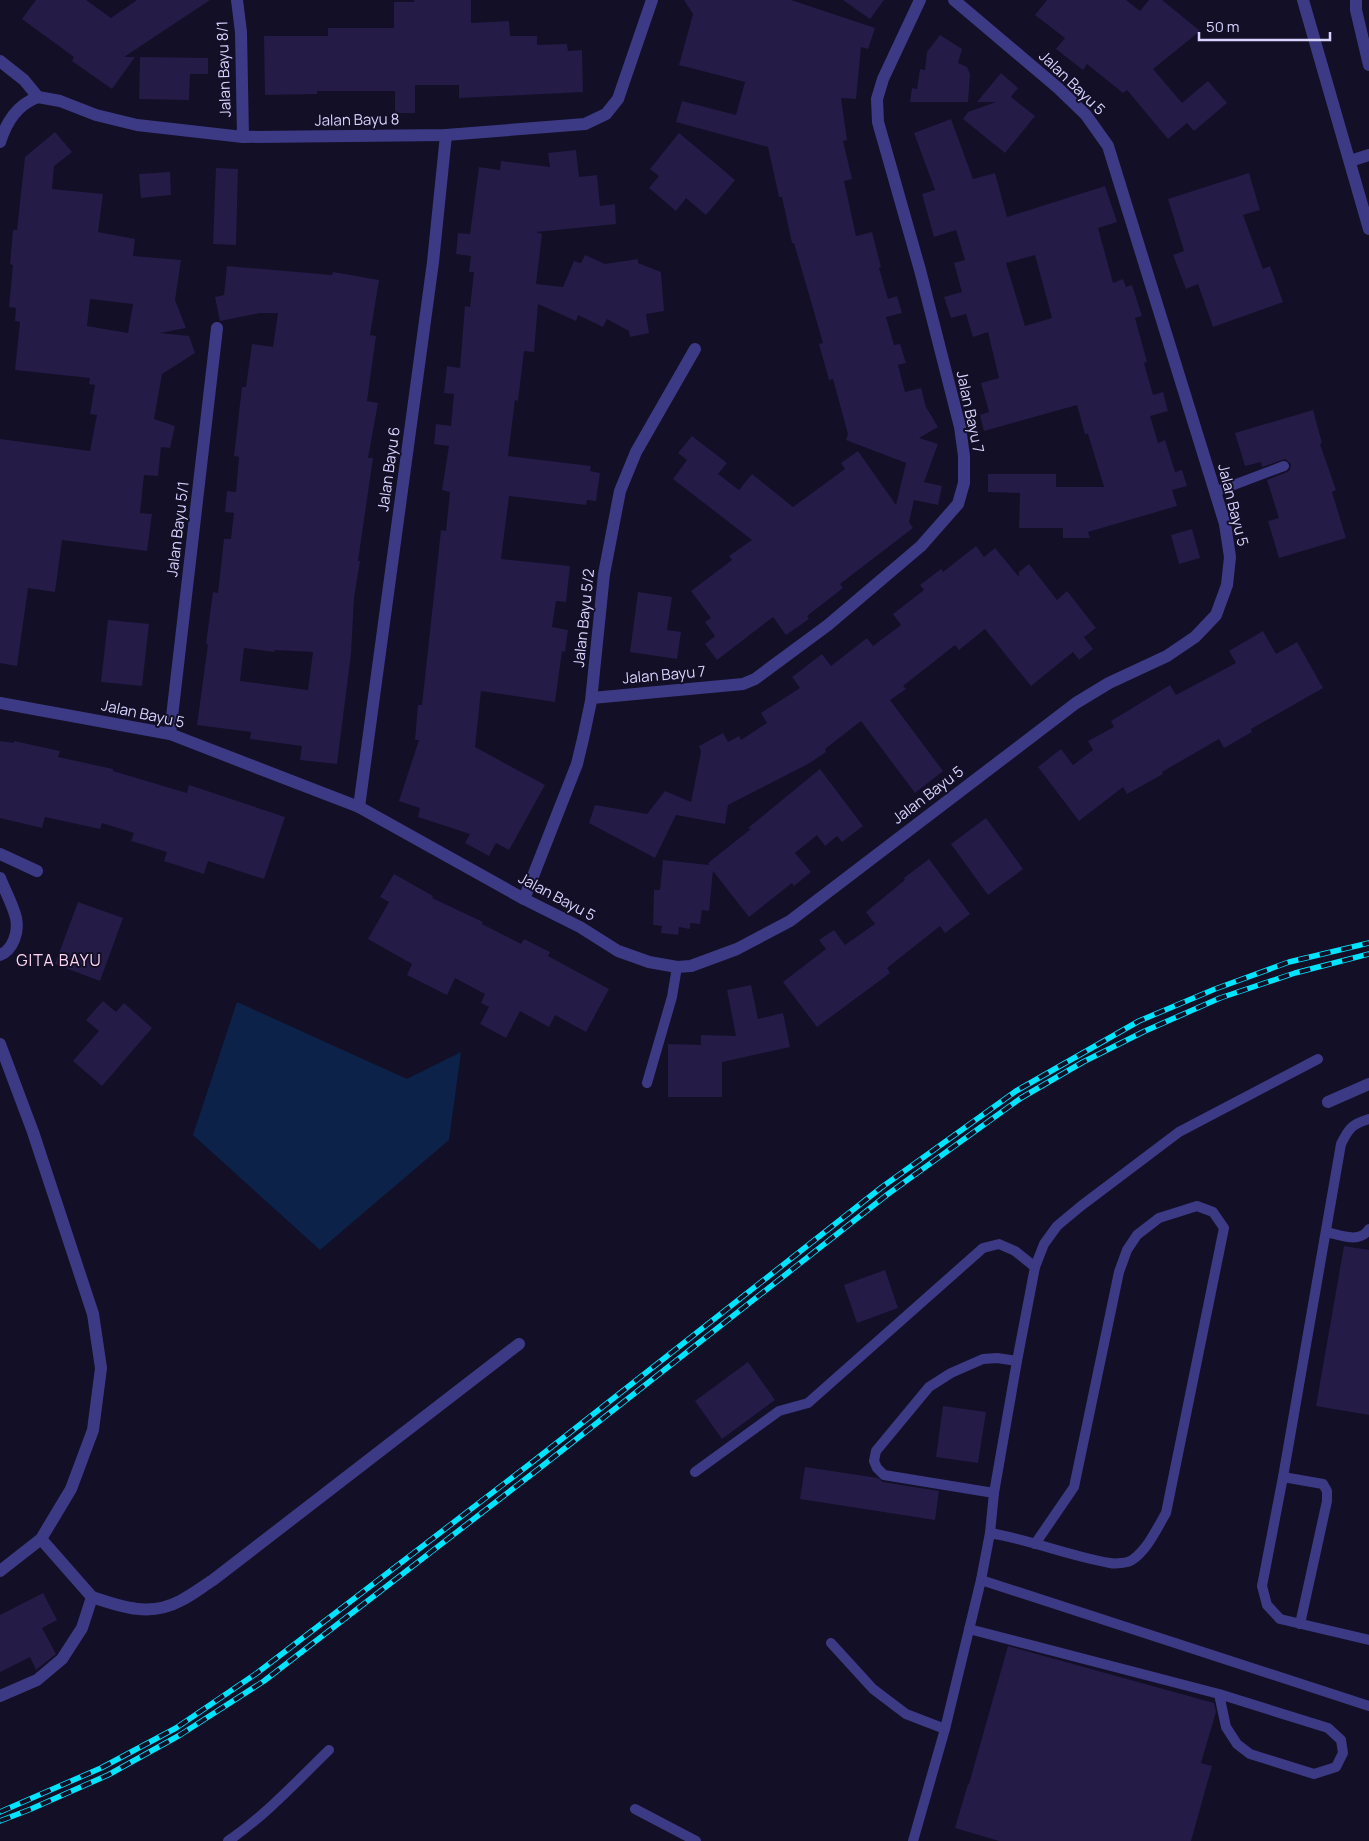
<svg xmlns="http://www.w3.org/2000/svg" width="1369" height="1841" font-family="Manrope,sans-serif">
	<rect width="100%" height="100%" fill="#130f26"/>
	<!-- water -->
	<path fill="#0c2248" d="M237,1002L407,1079L461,1052L449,1140L320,1250L193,1135Z"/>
	<!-- building -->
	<g fill="#241b47" fill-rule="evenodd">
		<path d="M36,0H86L111,18L137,0H210L124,57H135L112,89L72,61L74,57L22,19Z"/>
		<path d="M414,0H471V23L509,21L510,36H537V45L567,44L568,51L582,50L583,92L459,98V85H415V113H395V91H317V94L265,95L264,36H328V28H394V2H414Z"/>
		<path d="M684,0H791L875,28L868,49L861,47L856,99L841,98L847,140L843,141L852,179L844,181L856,236L872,232L881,267L879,268L888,299L897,296L902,313L886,317L894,345L900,344L906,363L898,365L905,392L921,388L926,407L938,427L919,438L938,444L924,482L942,486L938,505L914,500L909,522L913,528L840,584L843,588L807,616L809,619L786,635L773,617L717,660L705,644L715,636L705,622L711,618L691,591L732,560L729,556L752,540L673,479L687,460L678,453L692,436L727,463L718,474L739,490L752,474L793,507L845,469L841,463L858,451L896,505L906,463L846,440L848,434L833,379L829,380L819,344L823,343L794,243H792L782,197H779L768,147L676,122L682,101L736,115L745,82L679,65L693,14Z"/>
		<path d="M843,0H884L870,19Z"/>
		<path d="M1047,0H1126L1140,11L1149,0H1162L1200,31L1153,69L1182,103L1208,81L1227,103L1194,131L1187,123L1168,139L1127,90L1123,93L1087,64L1083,70L1056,49L1065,38L1035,15Z"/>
		<path d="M940,35L962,49L958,63L967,67L970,74L968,102H910L912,88L917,89L920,69L925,70L927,52Z"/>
		<path d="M140,57L208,58V74H190L189,100L139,99Z"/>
		<path d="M1001,73L1018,88L1011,97L1035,116L1005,153L963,119L968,112L996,102H977Z"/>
		<path d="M951,119L973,179L995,173L1007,217L1105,186L1117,222L1098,228L1113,283L1123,279L1126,287L1132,285L1142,316L1135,318L1147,362L1144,363L1153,395L1163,392L1168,411L1150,416L1158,443L1165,440L1175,472L1182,470L1187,486L1172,490L1177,506L1088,532L1090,538H1063V528H1019L1020,493L988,492V474H1056V487H1104L1088,434H1085L1077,405L984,431L980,415L989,412L981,383L999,378L988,332L973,337L966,314L951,318L944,297L962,292L954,263L965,260L956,230L934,237L922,194L935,190L914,133ZM1035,255L1052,318L1025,326L1006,263Z"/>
		<path d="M55,132L72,152L54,166L52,189L103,194L98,232L135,239L133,256L181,260L175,300L186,328L160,333L189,336L195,353L162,374L154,419L175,426L170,448L161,447L158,476L144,475L140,513L152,514L147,551L62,540L55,592L28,588L17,666L0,663V439L90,451L97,415L90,414L95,385L89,384L90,378L15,370L20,322L15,321L16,308L9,307L13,265L10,264L13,230H17L25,157ZM90,299L133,304L128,333L87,326Z"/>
		<path d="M679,133L735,180L706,215L686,198L676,211L649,188L659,176L650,169Z"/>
		<path d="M576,150L579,177L597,175L600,206L615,204L616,224L536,232L542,234L536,284L563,287L574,261L581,263L585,255L605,264L638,259V263L661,272L664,311L646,314L649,333L630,337L629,331L607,319L603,327L578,315L576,321L538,304L534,352L524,351L518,401L515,400L508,456L591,466L590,471L600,473L596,501L587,500L586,505L509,496L501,559L570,566L566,602L556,601L552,627L568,630L565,652L562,651L555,702L481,691L475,747L545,785L509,850L496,843L489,856L465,843L470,834L418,817L420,808L399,801L419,740H415L418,705H422L441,530L446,531L450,492L442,490L449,446L434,444L436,424L451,426L454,394L444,393L447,366L460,368L465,306L470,307L474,272H469L471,256L456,254L458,233L470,234L479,167L500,170L501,161L550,167L548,153Z"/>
		<path d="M216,168L238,169L236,245L213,244Z"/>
		<path d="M170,172L171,195L141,198L139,174Z"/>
		<path d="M1249,173L1260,210L1243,215L1263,269L1270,266L1283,302L1213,327L1198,284L1186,289L1173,255L1184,251L1168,199Z"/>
		<path d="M227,266L332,275L333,272L379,280L370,335L376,336L367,401L378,403L368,458H373L358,561H360L354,598L351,654L337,764L300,760L302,746L250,739L251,732L197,725L208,644H206L213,592L218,593L224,539H231L234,513L225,512L227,491L236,492L239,457L234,456L242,387H246L252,344L273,347L278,313H260L220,321L215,297L224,295ZM244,648L274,652L275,650L313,652L308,690L240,681Z"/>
		<path d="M1313,410L1322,443L1320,444L1336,490L1332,492L1346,538L1279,558L1268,521L1279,518L1267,480L1287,472L1290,470L1291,464L1285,459L1262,467L1261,462L1245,466L1235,433Z"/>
		<path d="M1192,529L1200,558L1179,564L1171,535Z"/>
		<path d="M976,546L984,557L995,548L1019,577V572L1029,564L1057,600L1067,591L1096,628L1084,637L1093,649L1079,660L1073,652L1031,686L985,629L959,650L955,645L903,686L906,689L890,700L943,771L915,793L861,721L825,749L826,752L808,764L728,805L725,824L676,815L655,858L589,823L595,805L647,814L665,791L691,802L701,752L699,746L723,733L728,742L739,736L741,740L767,723L761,713L800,688L792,677L822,654L831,666L867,638L873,646L901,625L893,614L924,590L920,585L941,569L943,572Z"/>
		<path d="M638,592L672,597L667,630L681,632L677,659L630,652Z"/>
		<path d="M108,620L149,624L142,686L101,682Z"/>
		<path d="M1263,631L1276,654L1297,642L1323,688L1251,729L1252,732L1224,748L1219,739L1162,772L1163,774L1127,794L1123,787L1079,821L1038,767L1061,749L1073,765L1093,750L1088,741L1114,727L1111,721L1170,685L1176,695L1236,663L1229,651Z"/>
		<path d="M0,741L14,743V741L60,751L58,757L113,769V771L187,793L189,785L285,817L264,879L208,861L204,874L164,861L167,852L131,841L134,833L102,823L100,829L45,817L42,828L0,818Z"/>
		<path d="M820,769L863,826L842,842L837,836L825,846L817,835L795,853L811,872L794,886L792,883L749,917L713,871L709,911L702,910L700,924L690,923V929L679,927L678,935L661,933L662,926L653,925L654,890H660L663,860L709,865L708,863L751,829L748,828Z"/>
		<path d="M986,818L1023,869L988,895L951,844Z"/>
		<path d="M929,859L970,914L945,933L940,926L887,968L890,973L817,1027L783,982L826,949L819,940L834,930L845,945L875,924L866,912L905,880L904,878Z"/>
		<path d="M394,874L433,896L432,898L483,922L482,924L521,944L524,939L550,952L548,956L609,989L586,1032L555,1015L549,1027L520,1011L506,1038L480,1024L489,1007L481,1003L485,994L455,978L447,995L407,975L412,964L368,939L389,902L380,897Z"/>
		<path d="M78,902L123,918L100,981L55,964Z"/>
		<path d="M751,985L758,1019L783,1013L790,1047L722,1062V1097H668V1044L701,1045V1035L736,1036L727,990Z"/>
		<path d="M103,1001L116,1012L124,1003L152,1028L102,1086L73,1061L99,1031L86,1020Z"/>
		<path d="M1344,1246L1369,1250V1415L1316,1406Z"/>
		<path d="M885,1270L898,1308L857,1323L844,1285Z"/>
		<path d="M748,1362L775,1400L722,1439L695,1401Z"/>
		<path d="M943,1406L986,1412L978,1463L936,1457Z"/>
		<path d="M805,1467L878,1478L883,1482L939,1491L935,1520L800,1499Z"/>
		<path d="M43,1593L57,1620L42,1628L56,1654L36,1670L30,1657L0,1672V1615Z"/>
		<path d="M1008,1646L1214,1703L1216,1712L1201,1763L1212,1766L1191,1841H999L955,1828L968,1784H969Z"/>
	</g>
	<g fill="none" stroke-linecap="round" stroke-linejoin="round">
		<!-- service -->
		<g stroke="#3d3a85" stroke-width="10">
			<path d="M1215,492L1284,466"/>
			<path d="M647,1083L672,997L677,967"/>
			<path d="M1369,1119C1352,1124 1349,1128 1341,1144L1283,1477L1262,1586L1267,1605L1280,1619L1369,1640"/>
			<path d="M1326,1232C1340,1235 1360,1244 1369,1229"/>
			<path d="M695,1472L779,1411L808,1403L983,1248L999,1244L1015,1251L1035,1267L1044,1244L1057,1226L1081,1206L1179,1132L1318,1059"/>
			<path d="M1283,1477L1323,1484L1327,1491V1501L1300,1624"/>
			<path d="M994,1493L884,1475L877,1468L874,1461L876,1451L929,1387L951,1373L983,1359L997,1358L1017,1361"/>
			<path d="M990,1533C1031,1540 1069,1556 1110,1563C1115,1564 1128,1563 1132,1560C1148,1549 1157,1528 1166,1513L1224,1228L1213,1212L1197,1206L1159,1218L1137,1235L1127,1250L1119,1272L1074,1487L1035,1544"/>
			<path d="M981,1580L990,1533L994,1493L1017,1361L1035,1267"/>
			<path d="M969,1629L1219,1694L1328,1728L1341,1740L1343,1753L1336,1767L1314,1774L1250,1754L1237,1744L1226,1727L1219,1694"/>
			<path d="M831,1643L873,1689L906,1714L945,1729"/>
			<path d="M635,1809L696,1841"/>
			<path d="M228,1841C266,1815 296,1782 329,1750"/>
			<path d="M913,1841L945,1729L981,1580L1369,1706"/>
		</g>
		<!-- minor -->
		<g stroke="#3d3a85" stroke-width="12">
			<path d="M237,0L241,32L243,137"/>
			<path d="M1303,0L1369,229"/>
			<path d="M1356,0V10L1369,65"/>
			<path d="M0,61L24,80L38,97L60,101L96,115L137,125L243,137L446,135L585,124L606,114L618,99L652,0"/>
			<path d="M0,142C7,121 17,105 38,97"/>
			<path d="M1350,161L1369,155"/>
			<path d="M592,698L743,684L755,679L828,625L921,546L958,504L964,483V456L960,427L920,270L878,122L877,99L883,79L920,0"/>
			<path d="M0,703L170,734L359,807L524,899L580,927L618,951L649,962L677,967L691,966L737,949L790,921L1076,703L1109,683L1167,656L1195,637L1216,615L1227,585L1230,557L1225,524L1108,146L1086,115L1058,88L954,0"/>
			<path d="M170,734L217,328"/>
			<path d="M359,807L433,262L446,135"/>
			<path d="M0,854L37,871"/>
			<path d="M0,878C5,891 13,905 16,918C19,932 13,950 0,955"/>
			<path d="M524,899L577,764L583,739L591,701L604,574L620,491L636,452L695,349"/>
			<path d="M0,1044L33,1132L93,1314L101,1368L93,1430L71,1489L41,1539L0,1571"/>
			<path d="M1328,1102L1369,1084"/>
			<path d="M92,1597C122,1607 150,1617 180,1601C192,1595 202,1587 213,1580L519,1344"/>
			<path d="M0,1696L37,1680L62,1659L82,1628L92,1597L41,1539"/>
		</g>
		<!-- rail casing -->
		<g stroke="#00e5ff" stroke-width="5.5">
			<g id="rail">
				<path d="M0,1812L101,1768L176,1728L257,1673L535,1460L882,1187L1016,1091L1139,1021L1215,989L1289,962L1369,943"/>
				<path d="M0,1821L31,1809L108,1775L180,1735L264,1681L541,1467L888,1194L1021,1098L1083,1062L1145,1031L1220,998L1295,973L1369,954"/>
			</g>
		</g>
		<!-- rail -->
		<use href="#rail" stroke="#130f26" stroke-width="4" stroke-dasharray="11" stroke-linecap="butt"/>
	</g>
	<g text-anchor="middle" stroke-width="4" stroke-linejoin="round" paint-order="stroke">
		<!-- street labels -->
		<g font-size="15" fill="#d9d4ff" stroke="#130f26">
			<text transform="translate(224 69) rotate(-92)" y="5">Jalan Bayu 8/1</text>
			<text transform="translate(1072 83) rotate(44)" y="5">Jalan Bayu 5</text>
			<text transform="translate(357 120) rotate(-1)" y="5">Jalan Bayu 8</text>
			<text transform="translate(970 412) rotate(78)" y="5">Jalan Bayu 7</text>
			<text transform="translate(389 469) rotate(-82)" y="5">Jalan Bayu 6</text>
			<text transform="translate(1233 505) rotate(76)" y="5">Jalan Bayu 5</text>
			<text transform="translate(178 529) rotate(-83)" y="5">Jalan Bayu 5/1</text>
			<text transform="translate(584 618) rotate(-84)" y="5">Jalan Bayu 5/2</text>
			<text transform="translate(664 675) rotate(-5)" y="5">Jalan Bayu 7</text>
			<text transform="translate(143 714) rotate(12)" y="5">Jalan Bayu 5</text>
			<text transform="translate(928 795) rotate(-37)" y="5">Jalan Bayu 5</text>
			<text transform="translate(557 897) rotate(28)" y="5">Jalan Bayu 5</text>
		</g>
		<!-- neighbourhood labels -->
		<g font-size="16" letter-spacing="1" fill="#ffd6f0" stroke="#130f26">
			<text x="59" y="966">GITA BAYU</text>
		</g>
	</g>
	<!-- scale -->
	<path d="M1199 32v8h131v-8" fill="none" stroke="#d9d4ff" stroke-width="2.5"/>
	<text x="1206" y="32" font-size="15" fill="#d9d4ff" stroke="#130f26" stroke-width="4" paint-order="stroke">50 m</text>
</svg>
